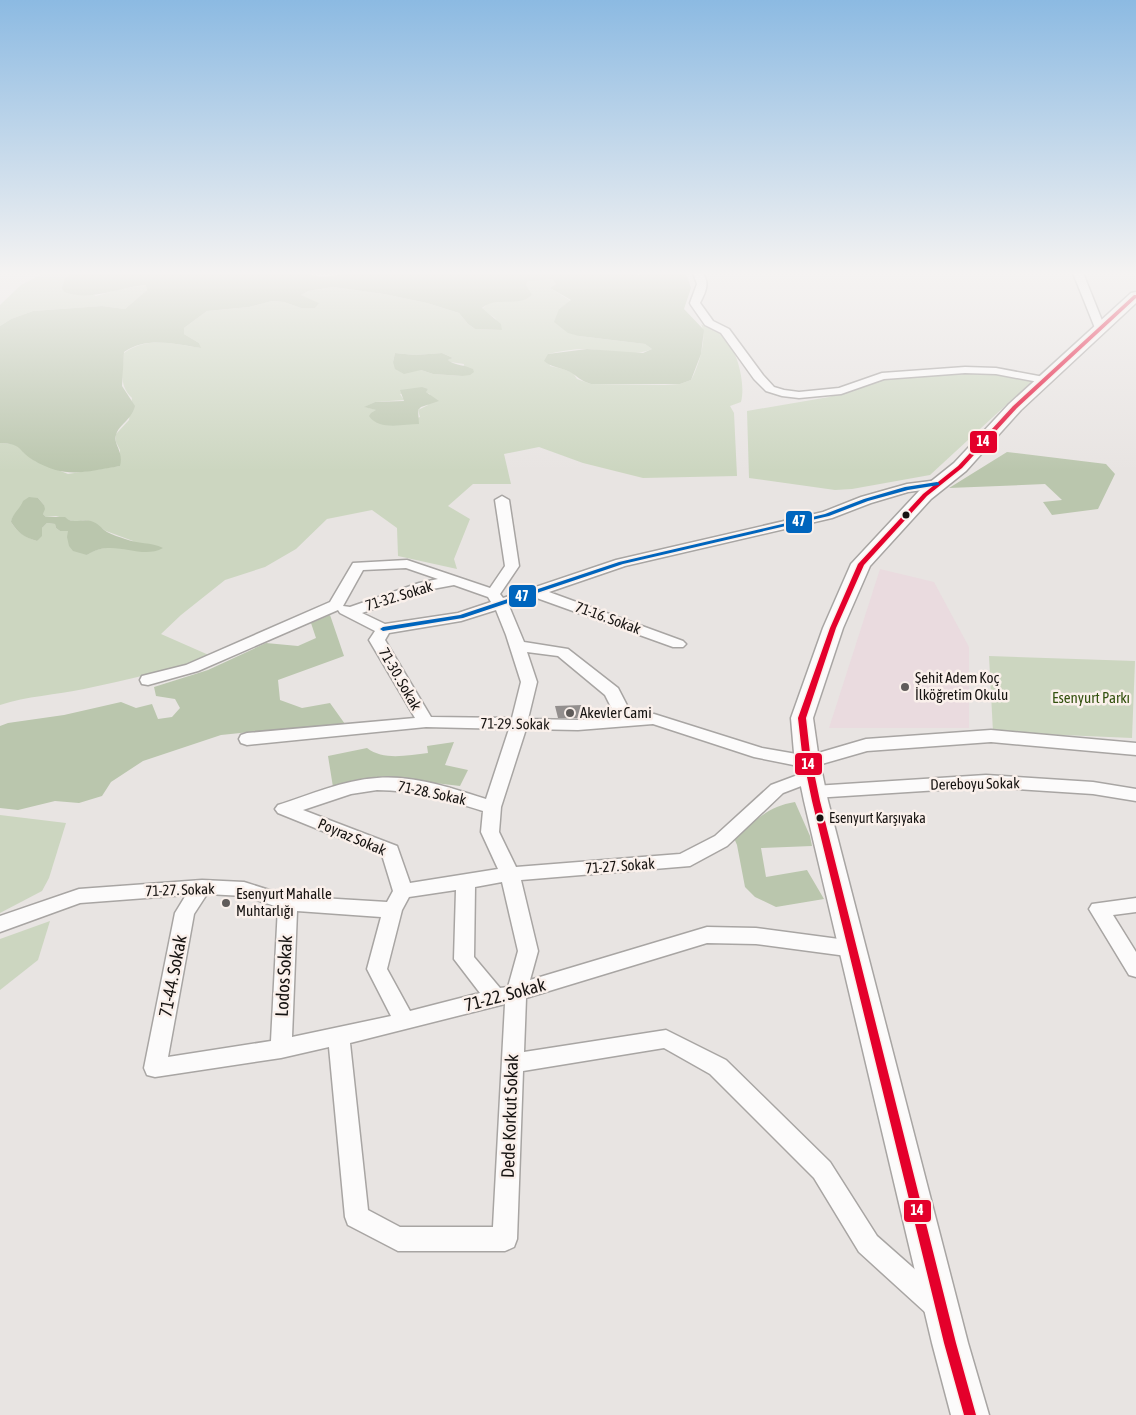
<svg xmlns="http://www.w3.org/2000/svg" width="1136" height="1415" font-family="'Asap Condensed',sans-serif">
	<rect width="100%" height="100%" fill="#e8e4e2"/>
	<!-- education -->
	<path fill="#eadbdf" d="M880,569L934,582L969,647V728H829Z"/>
	<!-- green -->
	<g fill="#ccd6c0" fill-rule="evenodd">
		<path d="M44,273H73L65,278L96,296L120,289L147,285V290L125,309L102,306L33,311L11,319L0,326V305L21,285Z"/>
		<path d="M540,279H552L556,284L550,288L571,301L559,309L579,336L645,344L652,349C632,358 608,350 586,349C573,349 560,351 548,354L550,366L563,369L573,373L577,379L591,384L665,385L680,384L691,380C698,368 708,337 701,324C707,328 717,330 722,335C737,347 746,384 741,402L730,406L734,413L737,476L643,478L583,463L539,447L504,454L511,484H473L448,506L470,519L454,559L457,569L398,556L397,528L372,510L327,519L296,549L265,567L225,580L181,615L161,634L211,656C170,670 127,680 84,689C56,695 27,696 0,705V443L15,444L35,461L68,474L120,466V450L116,442V434L129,420L132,398C118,385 123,370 124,353C147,336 174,344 200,348L199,343L184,334V328L207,311L249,307L272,301L284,302L301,308H315L318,303L300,295L308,291L333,287L384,294L427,303L459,313L468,324L475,329L502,330L495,318L482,309L488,303L500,302L528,291L526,285L528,281ZM395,353L415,355L442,353L453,358L448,360L450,362L464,364L462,376L433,374L421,370H414L393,362ZM428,389L425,392L430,394L428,405L418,410L420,417L405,423L390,425L377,410L365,407L375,402L404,400L400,394ZM38,498L44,505L43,514L46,517L56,516L76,522L85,520L92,522L106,531L133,541L139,551C121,548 102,544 87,555L68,531H60L56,528L55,524L47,523L42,528V532L37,541C25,537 17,532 11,522C14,510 28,504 38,498Z"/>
		<path d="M985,372L1032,381L930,475L852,489L835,490L749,478L747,411L829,397L889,377Z"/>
		<path d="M989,656L1135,661L1132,738L993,732Z"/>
		<path d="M0,815L66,823L49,878L42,891L0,913Z"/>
		<path d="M50,921L38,960L0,990V939Z"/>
	</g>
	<!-- forest -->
	<g fill="#bac6ad">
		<path d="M73,273H302L322,277L352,273H614L642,275L643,273H686L691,288L684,309L704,330L701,354L691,380L680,384H591C579,380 579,377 570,372C561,367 552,368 544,361L548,354L587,349L643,353L652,349L645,344L579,336L568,333L554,322L559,309L571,300L550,288L556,284L552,279L528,281L526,285L532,295C518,308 496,296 482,308L501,324L502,330L475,329L468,324L459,313L427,303L384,294L333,287L308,291L301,295L319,303L315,308H301L284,302L272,301L249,307L207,311L184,328V334L199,343L201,348C175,344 147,336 124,352L122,386L135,406C131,421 119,424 116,435C113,445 124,451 120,466C85,472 65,479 33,460C16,449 23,444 0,443V326L11,319L33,311L102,306L125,309L147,290L146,285C118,287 92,302 64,292L62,288L65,278Z"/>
		<path d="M395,353L415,355L442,353L453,358L448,360C453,365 465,365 473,369L474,372L470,375L462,376L433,374L421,370L404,374L395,369L393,362Z"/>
		<path d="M422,387L428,389L426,392L439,401L421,407L418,410L419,424C404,424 379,431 369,416L371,413L376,410L364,407L375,402L404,401L400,390Z"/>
		<path d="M1007,452L1106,464L1115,474L1098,509L1052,515L1043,502L1062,500L1045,484L949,488Z"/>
		<path d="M29,497L38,498L44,505L45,509L43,514L46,517H65C73,525 81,518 91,521C98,523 101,528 107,532C112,535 120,537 125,539C138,544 151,542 163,548C140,561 113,537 87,555L73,551L69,546L67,537L68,531H60L56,528L55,524L47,523L42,528V536L37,541C24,537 18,533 11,522C12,514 20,509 23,501Z"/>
		<path d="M330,615L344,656L278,680L280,700L302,708L330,703L345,724L278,732H250L221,735L143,761L111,782L102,796L79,803L55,801L18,810L0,808V726L8,723L64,715L121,702L136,708L152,704L158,719L172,717L180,708L175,699L156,696L154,687L208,670L266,643L298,646L316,638L311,623Z"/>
		<path d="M454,742L445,765L468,770L460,786L426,782L333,787L328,756L367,748C384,761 408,755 428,753L427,746Z"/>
		<path d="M795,802L810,836L812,846L761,848L766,877L807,870L824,899L776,907L755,897L745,887L737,845L734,838C754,822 768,806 795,802Z"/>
	</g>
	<!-- building -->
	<path fill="#938f8e" d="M582,705L584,718H558L555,706Z"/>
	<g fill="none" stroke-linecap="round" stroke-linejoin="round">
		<!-- street casing -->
		<g stroke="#a8a5a3" stroke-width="3">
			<g id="street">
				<path d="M693,273H703C710,284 705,293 700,303L713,321L729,329L763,375L774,387L784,390L799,392L839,388L882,373L965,367L996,368L1044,377L1050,380L1044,383L996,374L965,373L884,379L841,394L799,398L782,396L766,391L754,379L721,333L705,325L691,305L690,303L697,284Z"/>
				<path d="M1073,273H1083L1105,328L1104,330H1096L1095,328Z"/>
				<path d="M939,480L945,484L944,487L908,492L871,503L832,518L625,566L549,592L683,641L686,644L683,647H673L534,597L509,606L524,642L568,649L618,688L632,715L654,714L762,748L808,756L866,739L991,730L1136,743V755L991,742L867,751L808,768L754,757L653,724L578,730L526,729L501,807L499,832L516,867L680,854L715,836L771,785L811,770L817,772L820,776L817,780L783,793L727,846L690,866L521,880L538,951L530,980L707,927L756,928L854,941L861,943L864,949L861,955L854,957L756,944L707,943L526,998L524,1052L666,1030L726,1060L830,1162L877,1236L944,1295L948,1304L944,1313L935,1317L926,1313L859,1252L814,1178L710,1074L664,1048L523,1071L517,1239L514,1247L505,1251H398L348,1225L345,1217L329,1047L281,1058L155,1077L147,1075L144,1068L175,913L186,895L80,903L0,932V916L79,889L202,880L244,882L288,896L387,902L393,891L382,855L278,813L275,809L278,805C310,795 343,780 377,778C414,775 451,788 486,799L509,729L426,727L247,745L241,743L239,739L241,735L247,733L415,718L369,640L375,631L340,613L338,610L198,671L148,685L142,684L140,680L142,676L186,665L330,602L353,563L407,560L490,588L505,566L495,500L502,496L509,500L519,566L500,594L503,598L616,560L823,512L861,497L907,484ZM406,568L438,579L419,583L350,607L343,606L363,570ZM454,585L488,597L491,602L458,613L385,624L362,613L427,590ZM496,610L506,635L521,682L512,718L431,717L385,640L389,633L461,621ZM527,652L558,656L605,695L616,717L578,720L528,719L537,682ZM377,790C414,790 448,800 483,811L481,832L498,869L410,883L397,846L303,810L351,794ZM502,882L518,951L508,987L500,988L474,957L475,887ZM456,890L454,959L480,993L410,1011L387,969L402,910L409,897ZM207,894L244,896L278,907L271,1041L168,1057L194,914ZM297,911L381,917L367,969L391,1016L292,1037ZM505,1004L493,1227H400L368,1210L350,1043Z"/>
				<path d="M986,775L1093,782L1136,789V801L1093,794L986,787L814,798L808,796L805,792L808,788L814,786Z"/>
				<path d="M1136,898V912L1113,915L1136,952V977L1129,975L1089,909L1092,904Z"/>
			</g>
		</g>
		<!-- secondary casing -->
		<g stroke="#a8a5a3" stroke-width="3">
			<path id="secondary" d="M1136,292V303L1021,410L966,471L931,499L870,566L843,628L813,718L818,753L828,801L968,1343L989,1415H951L932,1343L804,801L794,753L791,718L823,628L851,564L919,491L954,463L1009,404L1131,293Z"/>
		</g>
		<!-- street -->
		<use href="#street" fill="#fcfbfb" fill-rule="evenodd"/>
		<!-- secondary -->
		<use href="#secondary" fill="#fcfbfb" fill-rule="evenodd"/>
		<!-- bus-1 casing -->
		<g stroke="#faf0eb" stroke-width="3">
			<path id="bus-1" d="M1134,295H1136V298L1017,408L962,468L927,496L864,565L836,628L806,718L810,753L820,801L956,1343L976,1415H964L944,1343L812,801L802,753L798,718L830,628L858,564L923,494L958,466L1013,406Z"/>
		</g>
		<!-- bus-2 casing -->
		<g stroke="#faf0eb" stroke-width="3">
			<path id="bus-2" d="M937,482L939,483V485L908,490L868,501L829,516L623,564L463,618L383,631L380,629L383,627L460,615L619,562L825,514L864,499L905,487Z"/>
		</g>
		<!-- bus-1 -->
		<use href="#bus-1" fill="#e4002b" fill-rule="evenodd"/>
		<!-- bus-2 -->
		<use href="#bus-2" fill="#0065bd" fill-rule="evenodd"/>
	</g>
	<!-- sky -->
	<linearGradient id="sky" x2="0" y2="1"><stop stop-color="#8cbae2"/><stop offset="0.58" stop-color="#f5f3f2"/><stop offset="1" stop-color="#f5f3f2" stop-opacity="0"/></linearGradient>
	<rect width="1136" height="471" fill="url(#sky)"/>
	<!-- markers -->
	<g fill="#161311" stroke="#faf0eb" stroke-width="2">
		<circle cx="906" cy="515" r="4.5"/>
		<circle cx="820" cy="818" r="4.5"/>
	</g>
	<g fill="#605c5a" stroke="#faf0eb" stroke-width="2">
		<circle cx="905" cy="687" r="5"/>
		<circle cx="570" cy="713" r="5"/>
		<circle cx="226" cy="903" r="5"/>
	</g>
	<g text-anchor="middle" stroke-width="5" stroke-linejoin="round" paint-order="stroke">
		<!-- bus labels -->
		<g font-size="14" fill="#161311" stroke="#faf0eb" text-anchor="start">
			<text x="829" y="823">Esenyurt Karşıyaka</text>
		</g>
		<!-- street labels -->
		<g font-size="15" fill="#161311" stroke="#faf0eb">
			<text transform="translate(399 596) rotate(-17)" y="5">71-32. Sokak</text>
			<text transform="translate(608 618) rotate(20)" y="5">71-16. Sokak</text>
			<text transform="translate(400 679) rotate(60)" y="5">71-30. Sokak</text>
			<text transform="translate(515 724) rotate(1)" y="5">71-29. Sokak</text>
			<text transform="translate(975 784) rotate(-1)" y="5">Dereboyu Sokak</text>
			<text transform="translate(432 793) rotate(12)" y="5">71-28. Sokak</text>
			<text transform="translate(352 837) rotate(23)" y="5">Poyraz Sokak</text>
			<text transform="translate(620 866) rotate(-4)" y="5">71-27. Sokak</text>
			<text transform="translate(180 890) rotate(-2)" y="5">71-27. Sokak</text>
		</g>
		<!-- poi labels -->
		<g font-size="15" fill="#161311" stroke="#faf0eb" text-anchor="start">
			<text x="915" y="683">Şehit Adem Koç<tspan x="915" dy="17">İlköğretim Okulu</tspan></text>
			<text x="580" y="718">Akevler Cami</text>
			<text x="236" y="899">Esenyurt Mahalle<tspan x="236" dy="17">Muhtarlığı</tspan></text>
		</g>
		<!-- park labels -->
		<g font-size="15" fill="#345210" stroke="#faf0eb">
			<text x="1091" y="703">Esenyurt Parkı</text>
		</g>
		<!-- near-street labels -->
		<g font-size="18" fill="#161311" stroke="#faf0eb">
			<text transform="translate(173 976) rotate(-79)" y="6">71-44. Sokak</text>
			<text transform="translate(284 976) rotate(-87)" y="6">Lodos Sokak</text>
			<text transform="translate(505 995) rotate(-15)" y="6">71-22. Sokak</text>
			<text transform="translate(510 1116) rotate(-88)" y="6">Dede Korkut Sokak</text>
		</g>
	</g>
	<g stroke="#faf0eb" stroke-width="2">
		<rect x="969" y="430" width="29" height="24" rx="5" fill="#e4002b"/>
		<rect x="785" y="510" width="28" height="24" rx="5" fill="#0065bd"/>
		<rect x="508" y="584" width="29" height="24" rx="5" fill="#0065bd"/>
		<rect x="794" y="752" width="29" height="24" rx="5" fill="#e4002b"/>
		<rect x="903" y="1199" width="29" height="24" rx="5" fill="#e4002b"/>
	</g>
	<g font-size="14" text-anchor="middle" font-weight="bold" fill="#fff">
		<text x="983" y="446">14</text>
		<text x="799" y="526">47</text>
		<text x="522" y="601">47</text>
		<text x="808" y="769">14</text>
		<text x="917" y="1215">14</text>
	</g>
</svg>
